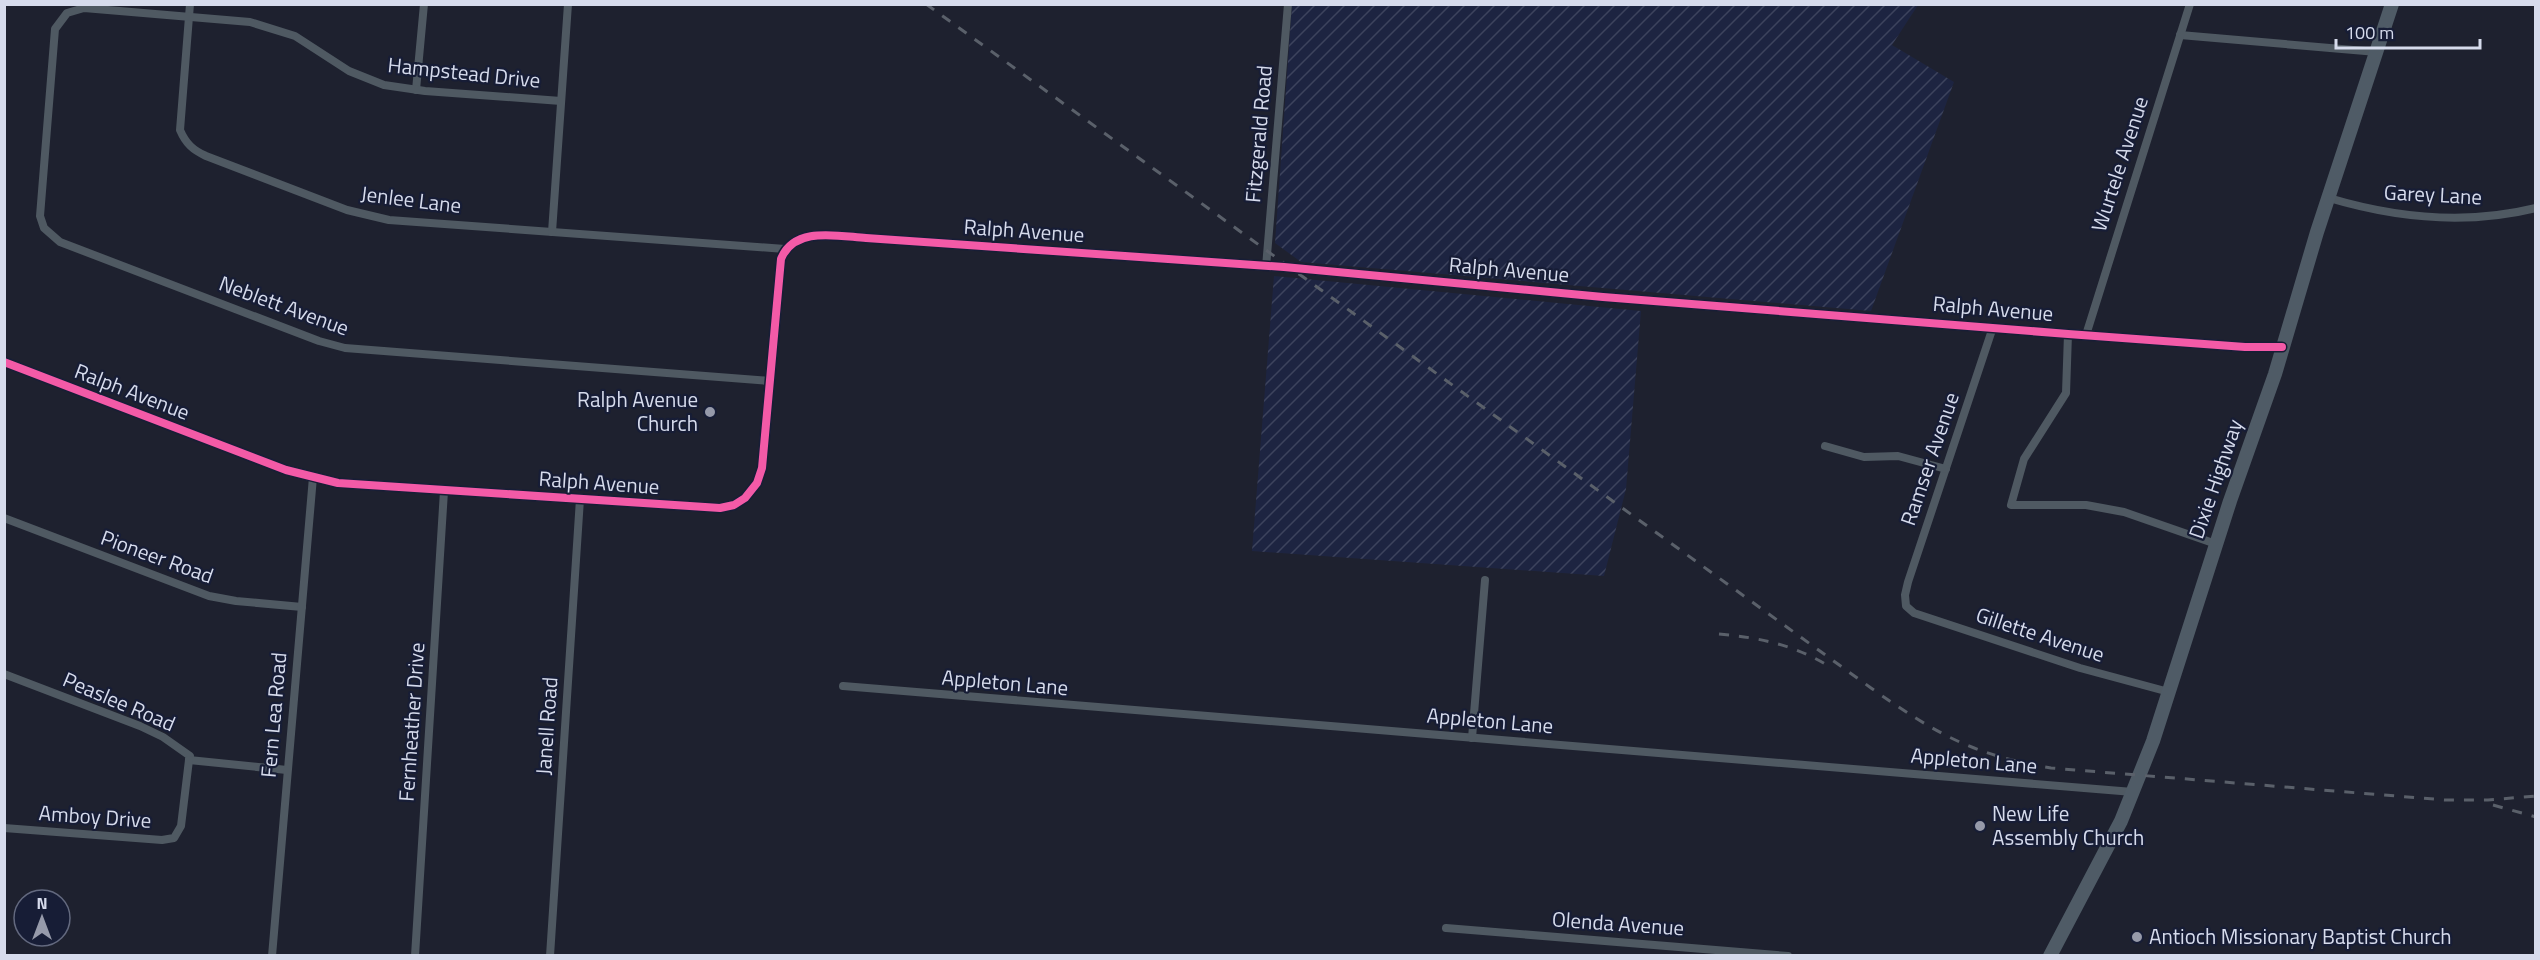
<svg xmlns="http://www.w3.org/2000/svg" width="2540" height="960" font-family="'Titillium Web',sans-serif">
	<defs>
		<pattern id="industrial-furrows" width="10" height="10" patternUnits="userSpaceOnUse" patternTransform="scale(1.5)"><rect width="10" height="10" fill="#1d2441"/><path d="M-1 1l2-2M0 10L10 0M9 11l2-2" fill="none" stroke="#3d435d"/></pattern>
	</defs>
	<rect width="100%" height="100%" fill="#1e212f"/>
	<!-- industrial -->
	<g fill="url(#industrial-furrows)">
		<path d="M1292,5H1918L1892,45L1954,82L1871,311L1301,262L1275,243Z"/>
		<path d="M1274,276L1641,311L1626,489L1604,576L1252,551Z"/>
	</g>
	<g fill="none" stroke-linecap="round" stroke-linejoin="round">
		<!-- minor -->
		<g stroke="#4f5962" stroke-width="8">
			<path d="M190,4L180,130C186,144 193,150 206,156L347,210L389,220L785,249"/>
			<path d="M2180,35L2377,52"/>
			<path d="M416,90L424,4"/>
			<path d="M561,101L425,91L384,85L349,71L295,36L250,22L84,8L67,13L55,29L40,216L44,228L60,242L319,341L345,348L770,381"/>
			<path d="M2329,198C2396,218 2467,225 2536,208"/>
			<path d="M552,232L568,4"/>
			<path d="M1266,267L1288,4"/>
			<path d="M1993,327L1908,582L1905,595L1906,606L1914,613L2080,668L2169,692"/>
			<path d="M2068,334L2066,393L2024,459L2011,505H2086L2124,512L2216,544"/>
			<path d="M2086,335L2190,4"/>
			<path d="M1825,446L1864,457L1898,456L1946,469"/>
			<path d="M4,518L209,596L236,601L302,607"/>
			<path d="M4,674L140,726L163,737L190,756L189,760"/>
			<path d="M843,686L2133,792"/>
			<path d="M1472,738L1485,580"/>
			<path d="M189,760L287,770"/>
			<path d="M4,828L162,840L174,838L181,826L189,760"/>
			<path d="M1446,928L1788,956"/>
			<path d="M272,956L313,477"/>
			<path d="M415,956L444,491"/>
			<path d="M550,956L580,499"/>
		</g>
		<!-- tertiary -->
		<path stroke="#4f5962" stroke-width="10" d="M4,362L286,470L338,483L720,508L734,505L745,498L757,483L762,468L781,259C794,226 837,236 866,238L1284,267L1603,297L2068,334L2245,347H2282"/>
		<!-- primary -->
		<path stroke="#4f5b66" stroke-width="14" d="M2050,956L2121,821L2153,741L2230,501L2275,374L2317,232L2392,4"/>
		<!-- rail -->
		<g stroke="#5a606a" stroke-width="3" stroke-dasharray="10 10" stroke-linecap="butt">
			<path d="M926,4L1871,688C1935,733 1972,755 2051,768L2445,800H2488L2536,796"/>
			<path d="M1719,634C1762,638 1795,645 1832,668"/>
			<path d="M2493,805L2536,817"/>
		</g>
		<!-- cycleway casing -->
		<g stroke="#171d36" stroke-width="11">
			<path id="cycleway" d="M4,362L286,470L338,483L720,508L734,505L745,498L757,483L762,468L781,259C794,226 837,236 866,238L1284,267L1603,297L2068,334L2245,347H2282"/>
		</g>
		<!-- cycleway -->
		<use href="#cycleway" stroke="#f35aa7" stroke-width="8"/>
	</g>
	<!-- markers -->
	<g fill="#969aaa" stroke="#171d36" stroke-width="2">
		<circle cx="710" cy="412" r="6"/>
		<circle cx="1980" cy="826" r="6"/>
		<circle cx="2137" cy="937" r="6"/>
	</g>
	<g text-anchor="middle" stroke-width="4.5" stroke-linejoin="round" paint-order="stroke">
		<!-- street labels -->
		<g font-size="21" fill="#d6dbec" stroke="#171d36">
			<text transform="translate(464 73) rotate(6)" y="7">Hampstead Drive</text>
			<text transform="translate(1259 134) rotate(-85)" y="7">Fitzgerald Road</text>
			<text transform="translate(2120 164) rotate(-72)" y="7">Wurtele Avenue</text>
			<text transform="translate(2433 195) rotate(3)" y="7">Garey Lane</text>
			<text transform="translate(411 200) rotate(7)" y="7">Jenlee Lane</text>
			<text transform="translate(1024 231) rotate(4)" y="7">Ralph Avenue</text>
			<text transform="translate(1509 270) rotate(5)" y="7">Ralph Avenue</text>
			<text transform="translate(284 306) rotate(20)" y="7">Neblett Avenue</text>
			<text transform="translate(1993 309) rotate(5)" y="7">Ralph Avenue</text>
			<text transform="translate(132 392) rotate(21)" y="7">Ralph Avenue</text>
			<text transform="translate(1930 459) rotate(-71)" y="7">Ramser Avenue</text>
			<text transform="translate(2216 479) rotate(-71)" y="7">Dixie Highway</text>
			<text transform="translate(599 483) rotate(4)" y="7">Ralph Avenue</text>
			<text transform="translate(157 557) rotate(20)" y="7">Pioneer Road</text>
			<text transform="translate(2040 635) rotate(18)" y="7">Gillette Avenue</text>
			<text transform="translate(1005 683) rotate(5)" y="7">Appleton Lane</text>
			<text transform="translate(119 702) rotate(23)" y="7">Peaslee Road</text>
			<text transform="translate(274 715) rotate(-85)" y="7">Fern Lea Road</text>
			<text transform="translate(1490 721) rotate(5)" y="7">Appleton Lane</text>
			<text transform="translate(412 722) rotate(-86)" y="7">Fernheather Drive</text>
			<text transform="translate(547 726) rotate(-86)" y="7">Janell Road</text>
			<text transform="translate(1974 761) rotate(5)" y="7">Appleton Lane</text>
			<text transform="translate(95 817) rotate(4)" y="7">Amboy Drive</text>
			<text transform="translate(1618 924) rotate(4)" y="7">Olenda Avenue</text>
		</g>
		<!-- poi labels -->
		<g font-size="21" fill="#d6dbec" stroke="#171d36" text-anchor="start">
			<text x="698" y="407" text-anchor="end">Ralph Avenue<tspan x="698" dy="24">Church</tspan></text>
			<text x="1992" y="821">New Life<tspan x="1992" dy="24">Assembly Church</tspan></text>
			<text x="2149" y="944">Antioch Missionary Baptist Church</text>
		</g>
	</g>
	<!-- border -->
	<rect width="2540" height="960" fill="none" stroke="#d6dbec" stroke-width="12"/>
	<!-- north arrow -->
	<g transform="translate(42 918)"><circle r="28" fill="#171d36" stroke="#63697f" stroke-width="1.5"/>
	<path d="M0-4.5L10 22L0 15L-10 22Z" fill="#969aaa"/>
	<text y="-9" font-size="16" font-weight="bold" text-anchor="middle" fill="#d6dbec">N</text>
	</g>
	<!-- scale -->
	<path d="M2336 39v9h144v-9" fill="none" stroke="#d6dbec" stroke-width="3"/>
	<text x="2345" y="39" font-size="18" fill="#d6dbec" stroke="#171d36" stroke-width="4.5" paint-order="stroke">100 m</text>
</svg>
